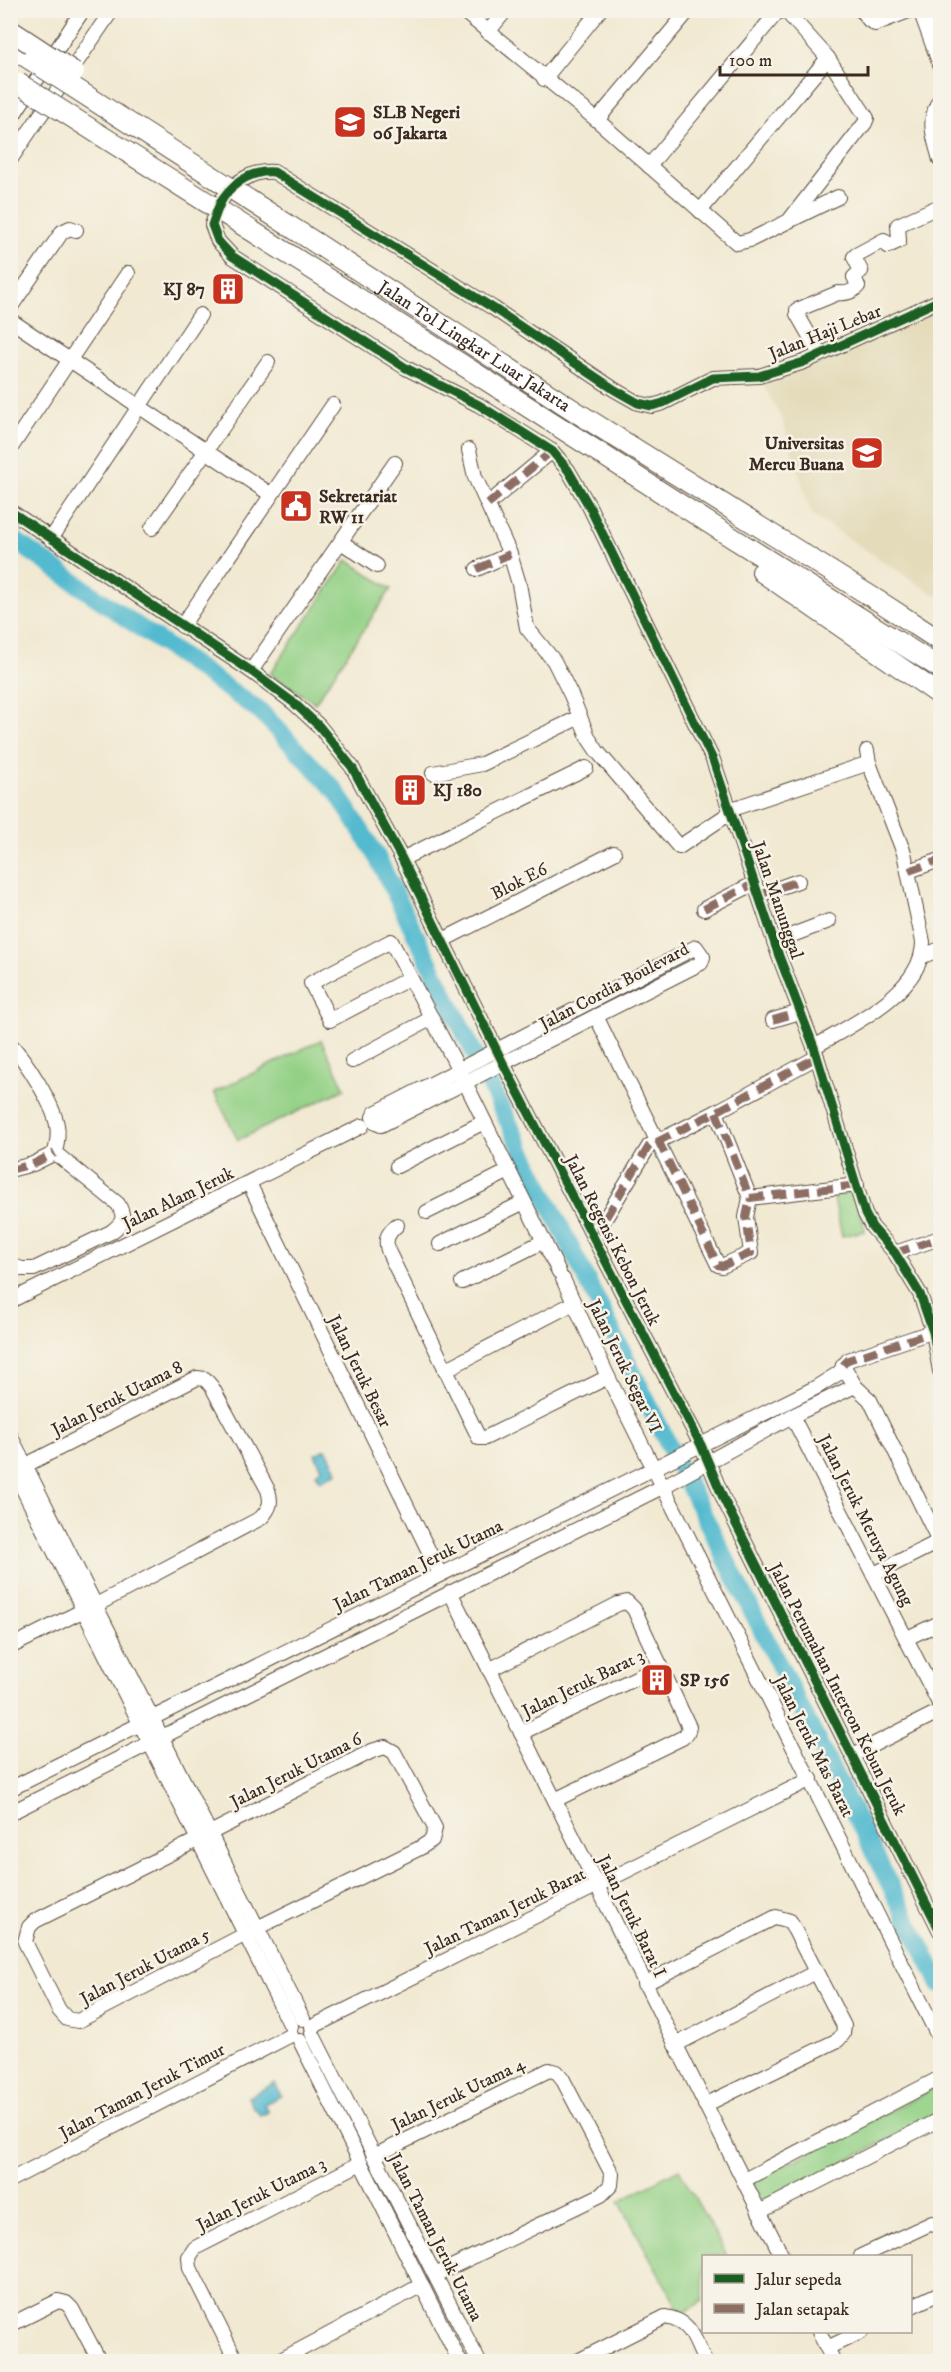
<svg xmlns="http://www.w3.org/2000/svg" width="951" height="2372" font-family="'IM FELL DW Pica',serif">
	<rect width="100%" height="100%" fill="#f7f3e8"/>
	<filter id="ink" filterUnits="userSpaceOnUse"><feTurbulence type="fractalNoise" baseFrequency=".0167" numOctaves="2"/><feDisplacementMap in="SourceGraphic" scale="12" xChannelSelector="R" yChannelSelector="G"/><feConvolveMatrix kernelMatrix="1 2 1 2 8 2 1 2 1" color-interpolation-filters="sRGB"/></filter>
	<filter id="wash" filterUnits="userSpaceOnUse"><feTurbulence type="fractalNoise" baseFrequency=".008" numOctaves="4" result="noise"/><feDisplacementMap in="SourceGraphic" scale="24" xChannelSelector="R" yChannelSelector="G"/><feGaussianBlur stdDeviation="1.35" result="paint"/><feColorMatrix in="noise" values="0 0 0 0 0 0 0 0 0 0 0 0 0 0 0 0 0 1.4 0 .05"/><feComposite in="paint" operator="in"/></filter>
	<g filter="url(#wash)">
		<rect width="100%" height="100%" fill="#f1e9d2"/>
		<!-- built -->
		<path fill="#e4dbba" d="M940,297V598L812,515L782,419L761,380Z"/>
		<!-- green -->
		<g fill="#94d187" stroke="#687e52" stroke-width="1.5">
			<path d="M347,560L391,589L315,703L270,674Z"/>
			<path d="M321,1040L345,1089L238,1140L214,1092Z"/>
			<path d="M856,1189L865,1231L842,1236L833,1194Z"/>
			<path d="M940,2085V2113L763,2204L752,2182Z"/>
			<path d="M679,2169L727,2256H704L703,2301L681,2314L619,2201Z"/>
		</g>
		<!-- water -->
		<g fill="#52bacf" stroke="#467276" stroke-width="1.5">
			<path d="M326,1449L338,1472L320,1481L316,1473L322,1469L315,1454Z"/>
			<path d="M275,2083L281,2096L264,2104L268,2112L260,2116L256,2109H254L248,2097Z"/>
		</g>
		<g fill="none" stroke-linecap="round" stroke-linejoin="round">
			<!-- river -->
			<path stroke="#52bacf" stroke-width="18" d="M10,537L261,712L336,791L375,853L693,1494L940,1984"/>
		</g>
	</g>
	<g filter="url(#ink)">
		<g fill="none" stroke-linecap="round" stroke-linejoin="round">
			<!-- minor casing -->
			<g stroke="#564739" stroke-width="16">
				<g id="minor">
					<path d="M462,10L597,120L737,243L750,240L838,197"/>
					<path d="M785,10L828,58L867,118L865,123L791,218"/>
					<path d="M861,10L869,20L875,24L911,10"/>
					<path d="M920,10L940,65"/>
					<path d="M488,32L506,10"/>
					<path d="M544,79L600,10"/>
					<path d="M940,99C926,122 934,136 940,160"/>
					<path d="M10,120L83,10"/>
					<path d="M597,120L689,10"/>
					<path d="M10,160L112,10"/>
					<path d="M649,166L779,10"/>
					<path d="M700,211L828,58"/>
					<path d="M940,300L804,362L759,376L713,378L663,403L652,406L638,403L615,390L493,308L274,172C254,170 235,181 223,198C218,206 215,217 212,225L218,241L232,256L406,368L479,405L552,451L568,470L589,506L713,760L779,956L814,1047L865,1214L872,1227L895,1253L920,1294L933,1332L940,1371"/>
					<path d="M10,308L62,232L70,228L76,230"/>
					<path d="M10,320L270,494"/>
					<path d="M820,354L797,314V310L838,293C845,294 853,292 858,286L854,277L861,271L854,257L856,255L884,240L888,246L899,241L898,225L940,206"/>
					<path d="M10,449L128,273"/>
					<path d="M469,450L475,477L510,554L519,584L527,628L554,661L571,695L589,739L597,751L679,847L730,813"/>
					<path d="M488,504L552,451"/>
					<path d="M10,511L251,671L294,703L319,726L352,767L402,859L503,1063L701,1445L724,1500L940,1931"/>
					<path d="M152,528L268,362"/>
					<path d="M51,539L200,315"/>
					<path d="M341,542L377,566"/>
					<path d="M477,569L510,554"/>
					<path d="M182,626L333,405"/>
					<path d="M251,671L395,463"/>
					<path d="M433,773L482,764L580,717"/>
					<path d="M729,810L869,763"/>
					<path d="M402,859L586,768"/>
					<path d="M909,871L940,860"/>
					<path d="M759,895L798,881"/>
					<path d="M704,909L755,883"/>
					<path d="M441,941L614,853"/>
					<path d="M774,942L829,921"/>
					<path d="M696,947L703,957L701,963L381,1125L376,1123L373,1117L375,1113Z"/>
					<path d="M921,957L940,949"/>
					<path d="M410,978L330,1020L311,983L391,941L459,1070L559,1272"/>
					<path d="M596,1016L718,1265L722,1266L751,1253L746,1217L750,1198"/>
					<path d="M773,1020L800,1012"/>
					<path d="M10,1044C26,1060 53,1104 57,1125C59,1134 57,1144 55,1153L118,1204C126,1218 123,1223 111,1232L34,1269H22L10,1265"/>
					<path d="M814,1047C851,1025 923,992 923,942L904,853L869,763L867,751"/>
					<path d="M352,1061L432,1018"/>
					<path d="M716,1112L750,1198L857,1185"/>
					<path d="M397,1166L484,1122"/>
					<path d="M10,1170L33,1164L55,1153"/>
					<path d="M249,1183L440,1574"/>
					<path d="M427,1212L509,1171"/>
					<path d="M397,1225C387,1234 384,1240 389,1253L479,1438H485L608,1377"/>
					<path d="M594,1237L649,1146L716,1112L817,1057"/>
					<path d="M440,1244L524,1202"/>
					<path d="M895,1253L940,1238"/>
					<path d="M563,1279L608,1377L940,2040"/>
					<path d="M462,1282L544,1241"/>
					<path d="M10,1301L362,1126"/>
					<path d="M843,1365L855,1386L870,1400L935,1533L940,1551"/>
					<path d="M445,1370L574,1303"/>
					<path d="M792,1416L940,1705"/>
					<path d="M10,1435L303,2019"/>
					<path d="M10,1463L291,2026"/>
					<path d="M26,1465L197,1378L205,1379L212,1387L268,1490C272,1503 270,1508 261,1518L96,1605"/>
					<path d="M874,1574L938,1542"/>
					<path d="M450,1592C563,1812 669,2036 782,2256"/>
					<path d="M907,1638L935,1625"/>
					<path d="M10,1647L84,1610"/>
					<path d="M489,1670L618,1604L627,1602L634,1609L689,1727L687,1734L682,1738L555,1800"/>
					<path d="M521,1733L661,1666"/>
					<path d="M853,1755L940,1711"/>
					<path d="M10,1789L815,1388L839,1373L848,1360L940,1329"/>
					<path d="M10,1813L664,1486L792,1416L855,1386"/>
					<path d="M210,1833L372,1751L385,1747L394,1752L435,1828L432,1840L420,1848L257,1928"/>
					<path d="M199,1839L35,1921L29,1927L25,1942L59,2010L67,2019L78,2021L246,1934"/>
					<path d="M644,1984L776,1917L790,1921L844,2026L843,2034L838,2040L705,2105"/>
					<path d="M312,2027L811,1779"/>
					<path d="M312,2033L479,2362"/>
					<path d="M300,2041L460,2362"/>
					<path d="M675,2045L816,1972"/>
					<path d="M374,2156L549,2070L557,2072L562,2078L612,2174L611,2185L601,2195L435,2275"/>
					<path d="M10,2180L291,2035"/>
					<path d="M744,2180L940,2078"/>
					<path d="M759,2212L940,2119"/>
					<path d="M861,2256L932,2223L940,2228"/>
					<path d="M910,2307L940,2293"/>
					<path d="M10,2325L58,2301L66,2303L72,2309L100,2362"/>
					<path d="M819,2332L834,2362"/>
					<path d="M827,2348L861,2332"/>
					<path d="M237,2362L190,2268L189,2257L195,2248L361,2163"/>
					<path d="M277,2362L422,2285"/>
					<path d="M576,2362L665,2317C692,2321 694,2339 705,2362"/>
				</g>
			</g>
			<!-- highway casing -->
			<g stroke="#564739" stroke-width="22">
				<g id="highway">
					<path d="M10,47L31,60"/>
					<path id="s1" d="M316,243L584,417L888,607L940,641"/>
					<path d="M369,305L720,530L940,668"/>
					<path d="M762,572L940,695"/>
				</g>
			</g>
			<!-- minor -->
			<use href="#minor" stroke="#fff" stroke-width="14"/>
			<!-- highway -->
			<use href="#highway" stroke="#fff" stroke-width="20"/>
			<!-- highway-bridge casing -->
			<g stroke="#564739" stroke-width="22" stroke-linecap="butt">
				<g id="highway-bridge">
					<path d="M10,30L74,72"/>
					<path d="M31,60L316,243"/>
					<path d="M18,83L369,305"/>
				</g>
			</g>
			<!-- highway-bridge -->
			<use href="#highway-bridge" stroke="#fff" stroke-width="20"/>
			<!-- quiet -->
			<g stroke="#8d6e63" stroke-width="8" stroke-dasharray="15 8" stroke-linecap="butt">
				<path d="M488,504L552,451"/>
				<path d="M477,569L510,554"/>
				<path d="M909,871L940,860"/>
				<path d="M759,895L798,881"/>
				<path d="M704,909L755,883"/>
				<path d="M773,1020L800,1012"/>
				<path d="M716,1112L750,1198L857,1185"/>
				<path d="M658,1140L718,1265L722,1266L751,1253L746,1217L750,1198"/>
				<path d="M10,1170L33,1164L55,1153"/>
				<path d="M594,1237L649,1146L716,1112L817,1057"/>
				<path d="M895,1253L940,1238"/>
				<path d="M843,1365L848,1360L933,1332"/>
			</g>
			<!-- cycleway casing -->
			<g stroke="#f7f3e8" stroke-width="13">
				<g id="cycleway">
					<path d="M940,300L804,362L759,376L713,378L663,403L652,406L638,403L615,390L493,308L274,172C254,170 235,181 223,198C218,206 215,217 212,225L218,241L232,256L406,368L479,405L552,451L568,470L589,506L713,760L779,956L814,1047L865,1214L872,1227L895,1253L920,1294L933,1332L940,1371"/>
					<path d="M10,511L251,671L294,703L319,726L352,767L402,859L503,1063L701,1445L724,1500L940,1931"/>
				</g>
			</g>
			<!-- cycleway -->
			<use href="#cycleway" stroke="#1b5e20" stroke-width="9"/>
		</g>
	</g>
	<!-- icons -->
	<defs>
		<g id="school-square" transform="scale(1.725)"><rect x="-9" y="-9" width="18" height="18" rx="4" fill="#c8321e" stroke="#f7f3e8"/><path d="M0-5L7-2L0 1L-7-2ZM-4 1L0 2.5L4 1V4Q0 6-4 4Z" fill="#fff"/></g>
		<g id="building-square" transform="scale(1.725)"><rect x="-9" y="-9" width="18" height="18" rx="4" fill="#c8321e" stroke="#f7f3e8"/><path d="M-4-6H4V6H1V3H-1V6H-4ZM-2.5-4.3h1.7v1.8h-1.7ZM.8-4.3h1.7v1.8H.8ZM-2.5-1h1.7V.8h-1.7ZM.8-1h1.7V.8H.8Z" fill="#fff"/></g>
		<g id="university-square" transform="scale(1.725)"><rect x="-9" y="-9" width="18" height="18" rx="4" fill="#c8321e" stroke="#f7f3e8"/><path d="M0-5L7-2L0 1L-7-2ZM-4 1L0 2.5L4 1V4Q0 6-4 4Z" fill="#fff"/></g>
		<g id="civic-square" transform="scale(1.725)"><rect x="-9" y="-9" width="18" height="18" rx="4" fill="#c8321e" stroke="#f7f3e8"/><path d="M-.6-6.5H3V-4.5H.6V-3L4-1V1h2V6H-6V1h2V-1L-.6-3ZM-1.2 2.5V6h2.4V2.5Z" fill="#fff"/></g>
	</defs>
	<g fill-rule="evenodd">
		<use href="#school-square" x="350" y="122"/>
		<use href="#building-square" x="228" y="289"/>
		<use href="#university-square" x="867" y="453"/>
		<use href="#civic-square" x="296" y="506"/>
		<use href="#building-square" x="410" y="790"/>
		<use href="#building-square" x="657" y="1680"/>
	</g>
	<g text-anchor="middle" stroke-width="5" stroke-linejoin="round" paint-order="stroke">
		<!-- poi labels -->
		<g font-size="18" font-weight="bold" fill="#3b2a1e" stroke="#f7f3e8" text-anchor="start">
			<text x="373" y="118">SLB Negeri<tspan x="373" dy="21">06 Jakarta</tspan></text>
			<text x="205" y="295" text-anchor="end">KJ 87</text>
			<text x="844" y="449" text-anchor="end">Universitas<tspan x="844" dy="21">Mercu Buana</tspan></text>
			<text x="319" y="502">Sekretariat<tspan x="319" dy="21">RW 11</tspan></text>
			<text x="433" y="796">KJ 180</text>
			<text x="680" y="1686">SP 156</text>
		</g>
		<!-- street labels -->
		<g font-size="18" fill="#3b2a1e" stroke="#f7f3e8">
			<text transform="translate(825 332) rotate(-22)" y="6">Jalan Haji Lebar</text>
			<text dy="6" stroke="none"><textPath href="#s1" startOffset="189">Jalan Tol Lingkar Luar Jakarta</textPath></text>
			<text transform="translate(519 881) rotate(-27)" y="6">Blok E6</text>
			<text transform="translate(778 900) rotate(71)" y="6">Jalan Manunggal</text>
			<text transform="translate(614 986) rotate(-28)" y="6">Jalan Cordia Boulevard</text>
			<text transform="translate(178 1198) rotate(-26)" y="6">Jalan Alam Jeruk</text>
			<text transform="translate(613 1240) rotate(63)" y="6">Jalan Regensi Kebon Jeruk</text>
			<text transform="translate(625 1366) rotate(64)" y="6">Jalan Jeruk Segar VI</text>
			<text transform="translate(360 1371) rotate(64)" y="6">Jalan Jeruk Besar</text>
			<text transform="translate(117 1398) rotate(-27)" y="6">Jalan Jeruk Utama 8</text>
			<text transform="translate(866 1520) rotate(63)" y="6">Jalan Jeruk Meruya Agung</text>
			<text transform="translate(418 1565) rotate(-26)" y="6">Jalan Taman Jeruk Utama</text>
			<text transform="translate(583 1683) rotate(-26)" y="6">Jalan Jeruk Barat 3</text>
			<text transform="translate(838 1689) rotate(63)" y="6">Jalan Perumahan Intercon Kebun Jeruk</text>
			<text transform="translate(814 1746) rotate(63)" y="6">Jalan Jeruk Mas Barat</text>
			<text transform="translate(296 1770) rotate(-27)" y="6">Jalan Jeruk Utama 6</text>
			<text transform="translate(505 1911) rotate(-26)" y="6">Jalan Taman Jeruk Barat</text>
			<text transform="translate(632 1916) rotate(64)" y="6">Jalan Jeruk Barat I</text>
			<text transform="translate(145 1966) rotate(-28)" y="6">Jalan Jeruk Utama 5</text>
			<text transform="translate(142 2091) rotate(-28)" y="6">Jalan Taman Jeruk Timur</text>
			<text transform="translate(458 2094) rotate(-26)" y="6">Jalan Jeruk Utama 4</text>
			<text transform="translate(261 2194) rotate(-27)" y="6">Jalan Jeruk Utama 3</text>
			<text transform="translate(436 2237) rotate(63)" y="6">Jalan Taman Jeruk Utama</text>
		</g>
	</g>
	<!-- margin -->
	<rect width="951" height="2372" fill="none" stroke="#f7f3e8" stroke-width="36"/>
	<!-- legend -->
	<rect x="702" y="2255" width="210" height="78" fill="#f7f3e8" stroke="#aca397" stroke-width="1.5"/>
	<rect x="714" y="2274" width="30" height="9" fill="#1b5e20" stroke="#aca397" stroke-width="1.5"/>
	<text x="756" y="2285" font-size="18" fill="#3b2a1e">Jalur sepeda</text>
	<rect x="714" y="2304" width="30" height="9" fill="#8d6e63" stroke="#aca397" stroke-width="1.5"/>
	<text x="756" y="2315" font-size="18" fill="#3b2a1e">Jalan setapak</text>
	<!-- scale -->
	<path d="M720 66v9h148v-9" fill="none" stroke="#3b2a1e" stroke-width="3"/>
	<text x="729" y="66" font-size="18" fill="#3b2a1e" stroke="#f7f3e8" stroke-width="4.5" paint-order="stroke">100 m</text>
</svg>
